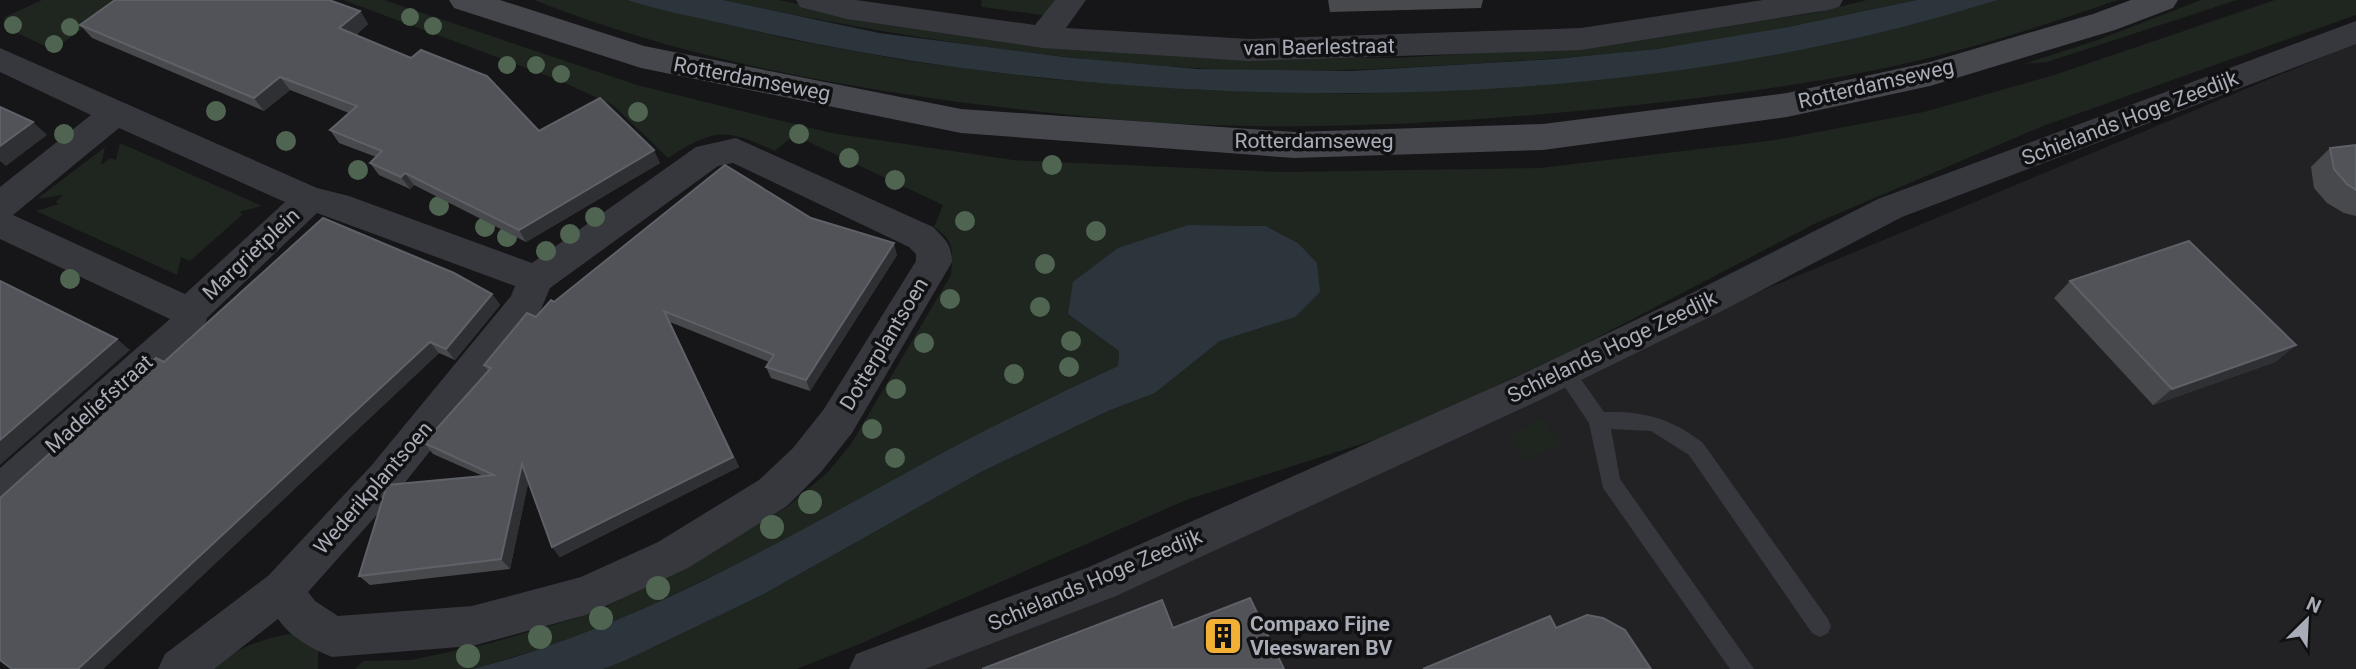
<svg xmlns="http://www.w3.org/2000/svg" width="2356" height="669" font-family="Roboto,sans-serif">
	<rect width="100%" height="100%" fill="#161618"/>
	<!-- built -->
	<path fill="#222225" d="M2356,43V669H854Z"/>
	<!-- green -->
	<g fill="#1e261f">
		<path d="M42,0H121L53,50L3,26L5,17Z"/>
		<path d="M343,0H384L637,85L831,133L1013,160L1282,172L1540,168L1776,140L1924,112L2054,75L2275,0H2356V15L2043,126L1816,223L1581,346L1396,433L1186,500L862,643L797,669H603L764,594L981,472L1108,411L1155,393L1220,341L1294,317L1298,243L1266,226L1188,225L1068,314L1119,351L1118,366L1023,411L754,556L652,605L573,639L473,669H355L363,661L411,660L487,644L597,612L787,507L828,472L851,444L951,275C953,251 955,241 934,227L943,205L794,135L775,151C724,128 715,128 668,158L613,105L556,79Z"/>
		<path d="M534,0H627L788,39L908,61L1048,79L1204,90L1347,94L1459,90L1720,62L1842,41L1998,0H2118C2057,21 1996,41 1933,57C1836,81 1736,94 1637,105C1495,120 1351,130 1208,125C1124,122 1041,112 958,102C813,82 670,54 534,0Z"/>
		<path d="M723,0H779L880,21L1270,57L1397,58L1574,47L1814,13L1867,0H1917C1830,18 1743,38 1655,49C1587,57 1518,61 1450,65C1365,70 1280,74 1196,68C1036,58 879,34 723,0Z"/>
		<path d="M981,0H1061L1049,16L982,7Z"/>
		<path d="M2201,0H2237L2047,62L2023,64L2095,41Z"/>
		<path d="M120,143L262,206L239,212L243,214L190,261L181,257L177,275L36,211L59,204L56,202L63,195L37,199L105,147L101,165L110,158L116,160Z"/>
		<path d="M1540,417L1561,444L1526,460L1511,435Z"/>
		<path d="M295,633L318,643V669H211C236,648 263,638 295,633Z"/>
	</g>
	<!-- water -->
	<g fill="#2c353c">
		<path d="M627,0H723L879,33L1064,57L1198,69L1351,71L1554,59L1657,49L1783,28L1917,0H1998C1947,15 1895,30 1843,41C1555,104 1253,106 961,68C881,57 801,42 721,23C690,16 658,10 627,0Z"/>
		<path d="M1188,225L1266,226L1298,243L1317,263L1320,292L1295,317L1220,341L1155,393L1108,411L981,472L764,594L626,660L603,669H473C643,625 793,534 946,451C1002,421 1060,393 1118,366L1119,351L1068,314L1073,282L1118,248Z"/>
	</g>
	<g fill="none" stroke-linecap="round" stroke-linejoin="round">
		<!-- lane -->
		<path fill="#37383d" fill-rule="evenodd" d="M1564,363L1571,365L1604,412C1644,411 1671,418 1703,443L1828,619L1831,626L1828,633L1820,637L1812,633L1689,455L1651,431L1611,429L1620,479L1754,669H1730L1603,488L1589,423L1554,371L1557,365Z"/>
		<!-- street -->
		<g fill="#37383d" fill-rule="evenodd">
			<path d="M796,0H856L1035,25L1055,0H1086L1066,28L1249,39L1581,28L1763,0H1843L1839,7L1828,10L1581,50L1249,61L1043,48L847,19L800,7Z"/>
			<path d="M2356,21V44L1902,217L1720,312L1540,400L1116,596L925,669H849L856,654L1089,567L1514,378L1694,292L1878,199Z"/>
			<path d="M0,48L317,188L349,196L532,263L696,147L736,138L933,227C945,239 952,245 952,262L852,433L821,472L787,506L688,568L586,615L472,646L332,657C312,649 290,637 278,619L214,669H158L165,654L268,576L371,466L511,296L515,286L317,213L207,318L201,336L14,506L0,511V468L170,319L0,239V187L91,115L0,72ZM119,128L285,202L185,294L13,215ZM733,163L909,247L916,254V261L824,409L793,448L759,480L658,542L581,577L472,606L338,616L315,601L308,592L399,490L539,314L550,288L718,166Z"/>
		</g>
		<!-- secondary -->
		<path fill="#45474d" fill-rule="evenodd" d="M449,0H500L644,46L961,109L1294,132L1543,124L1787,93L1930,62L2093,14L2131,0H2178L2173,8L2115,30L1930,86L1787,117L1543,150L1294,158L961,133L641,68L454,8Z"/>
	</g>
	<!-- trees -->
	<g fill="#506452">
		<circle cx="410" cy="17" r="9"/>
		<circle cx="13" cy="25" r="9"/>
		<circle cx="433" cy="26" r="9"/>
		<circle cx="70" cy="27" r="9"/>
		<circle cx="54" cy="44" r="9"/>
		<circle cx="507" cy="65" r="9"/>
		<circle cx="536" cy="65" r="9"/>
		<circle cx="561" cy="74" r="9"/>
		<circle cx="216" cy="111" r="10"/>
		<circle cx="638" cy="112" r="10"/>
		<circle cx="64" cy="134" r="10"/>
		<circle cx="799" cy="134" r="10"/>
		<circle cx="286" cy="141" r="10"/>
		<circle cx="849" cy="158" r="10"/>
		<circle cx="1052" cy="165" r="10"/>
		<circle cx="358" cy="170" r="10"/>
		<circle cx="895" cy="180" r="10"/>
		<circle cx="439" cy="206" r="10"/>
		<circle cx="595" cy="217" r="10"/>
		<circle cx="965" cy="221" r="10"/>
		<circle cx="485" cy="227" r="10"/>
		<circle cx="1096" cy="231" r="10"/>
		<circle cx="570" cy="234" r="10"/>
		<circle cx="507" cy="237" r="10"/>
		<circle cx="546" cy="251" r="10"/>
		<circle cx="1045" cy="264" r="10"/>
		<circle cx="70" cy="279" r="10"/>
		<circle cx="950" cy="299" r="10"/>
		<circle cx="1040" cy="307" r="10"/>
		<circle cx="1071" cy="341" r="10"/>
		<circle cx="924" cy="343" r="10"/>
		<circle cx="1069" cy="367" r="10"/>
		<circle cx="1014" cy="374" r="10"/>
		<circle cx="896" cy="389" r="10"/>
		<circle cx="872" cy="429" r="10"/>
		<circle cx="895" cy="458" r="10"/>
		<circle cx="810" cy="502" r="12"/>
		<circle cx="772" cy="527" r="12"/>
		<circle cx="658" cy="588" r="12"/>
		<circle cx="601" cy="618" r="12"/>
		<circle cx="540" cy="637" r="12"/>
		<circle cx="468" cy="656" r="12"/>
	</g>
	<!-- wall -->
	<g fill="#47494d">
		<path d="M1328,0H1483L1481,8L1330,12Z"/>
		<path d="M360,11L368,24L356,35L539,131L660,163L526,242L414,185L410,189L379,175L370,163L376,157L339,143L330,130L349,113L290,90L264,111L92,38L80,25Z"/>
		<path d="M2356,145V216L2344,213L2327,203L2314,188L2311,167L2330,148Z"/>
		<path d="M811,218L897,255L810,391L771,378L766,367L769,362L670,322L739,467L560,557L552,547L528,483L510,569L370,585L359,576L483,476L433,454L424,443L488,371L484,365L536,317L554,302Z"/>
		<path d="M2070,281L2296,345L2275,362L2153,405L2054,298Z"/>
		<path d="M492,294L500,305L455,360L439,353L103,669H12L164,362Z"/>
	</g>
	<!-- shaded-wall -->
	<g fill="#2f3033">
		<path d="M360,11L368,24L348,41L339,28Z"/>
		<path d="M280,77L290,90L264,111L254,98Z"/>
		<path d="M33,122L47,135L6,166L0,161V146Z"/>
		<path d="M654,150L660,163L526,242L519,230Z"/>
		<path d="M405,173L414,185L410,189L401,177Z"/>
		<path d="M894,243L897,255L810,391L806,380Z"/>
		<path d="M492,294L500,305L455,360L446,349Z"/>
		<path d="M664,311L739,467L560,557L552,547Z"/>
		<path d="M117,339L130,350L0,465V440Z"/>
		<path d="M430,342L439,353L103,669H78Z"/>
		<path d="M2296,345L2275,362L2153,405L2172,389Z"/>
		<path d="M522,464L530,475L510,569L501,559Z"/>
	</g>
	<!-- building -->
	<g fill="#525359" stroke="#5f6168" stroke-width="2">
		<path d="M115,0H329L360,11L339,28L411,58L421,50L487,76L539,131L600,98L654,150L519,230L405,173L401,177L370,163L382,151L330,130L357,106L280,77L254,98L80,25Z"/>
		<path d="M0,107L33,122L0,146Z"/>
		<path d="M2356,145V190L2347,184L2334,169L2330,148Z"/>
		<path d="M725,165L811,218L894,243L806,380L766,367L774,355L664,311L733,457L552,547L522,464L501,559L359,576L387,485L494,475L424,443L491,368L484,365L527,313L536,317L551,300L554,302Z"/>
		<path d="M323,218L454,273L492,294L446,349L430,342L78,669H12L0,660V498L156,358L164,362Z"/>
		<path d="M2189,241L2296,345L2172,389L2070,281Z"/>
		<path d="M0,281L117,339L0,440Z"/>
		<path d="M1250,598L1284,669H982L1162,600L1173,628Z"/>
		<path d="M1587,615L1603,618L1625,630L1651,669H1423L1550,616L1556,628Z"/>
	</g>
	<!-- icons -->
	<defs>
		<g id="building-square" transform="scale(2.0125)"><rect x="-9" y="-9" width="18" height="18" rx="4" fill="#f2b134" stroke="#111113"/><path d="M-4-6H4V6H1V3H-1V6H-4ZM-2.5-4.3h1.7v1.8h-1.7ZM.8-4.3h1.7v1.8H.8ZM-2.5-1h1.7V.8h-1.7ZM.8-1h1.7V.8H.8Z" fill="#111"/></g>
	</defs>
	<g fill-rule="evenodd">
		<use href="#building-square" x="1223" y="636"/>
	</g>
	<g text-anchor="middle" stroke-width="7" stroke-linejoin="round" paint-order="stroke">
		<!-- street labels -->
		<g font-size="21" fill="#a8adb8" stroke="#111113">
			<text transform="translate(1319 47) rotate(-1)" y="7">van Baerlestraat</text>
			<text transform="translate(752 79) rotate(11)" y="7">Rotterdamseweg</text>
			<text transform="translate(1876 84) rotate(-13)" y="7">Rotterdamseweg</text>
			<text transform="translate(2130 118) rotate(-21)" y="7">Schielands Hoge Zeedijk</text>
			<text x="1314" y="148">Rotterdamseweg</text>
			<text transform="translate(251 254) rotate(-43)" y="7">Margrietplein</text>
			<text transform="translate(884 344) rotate(-59)" y="7">Dotterplantsoen</text>
			<text transform="translate(1612 347) rotate(-26)" y="7">Schielands Hoge Zeedijk</text>
			<text transform="translate(99 404) rotate(-42)" y="7">Madeliefstraat</text>
			<text transform="translate(373 488) rotate(-49)" y="7">Wederikplantsoen</text>
			<text transform="translate(1095 580) rotate(-23)" y="7">Schielands Hoge Zeedijk</text>
		</g>
		<!-- poi labels -->
		<g font-size="21" font-weight="bold" fill="#a8adb8" stroke="#111113" text-anchor="start">
			<text x="1250" y="631">Compaxo Fijne<tspan x="1250" dy="24">Vleeswaren BV</tspan></text>
		</g>
	</g>
	<!-- north arrow -->
	<g transform="translate(2307 620) rotate(24)" stroke="#111113" stroke-width="5" paint-order="stroke">
	<path d="M0-5L12 26L0 18L-12 26Z" fill="#a8adb8"/>
	<text y="-10" font-size="19" font-weight="bold" text-anchor="middle" fill="#a8adb8">N</text>
	</g>
</svg>
